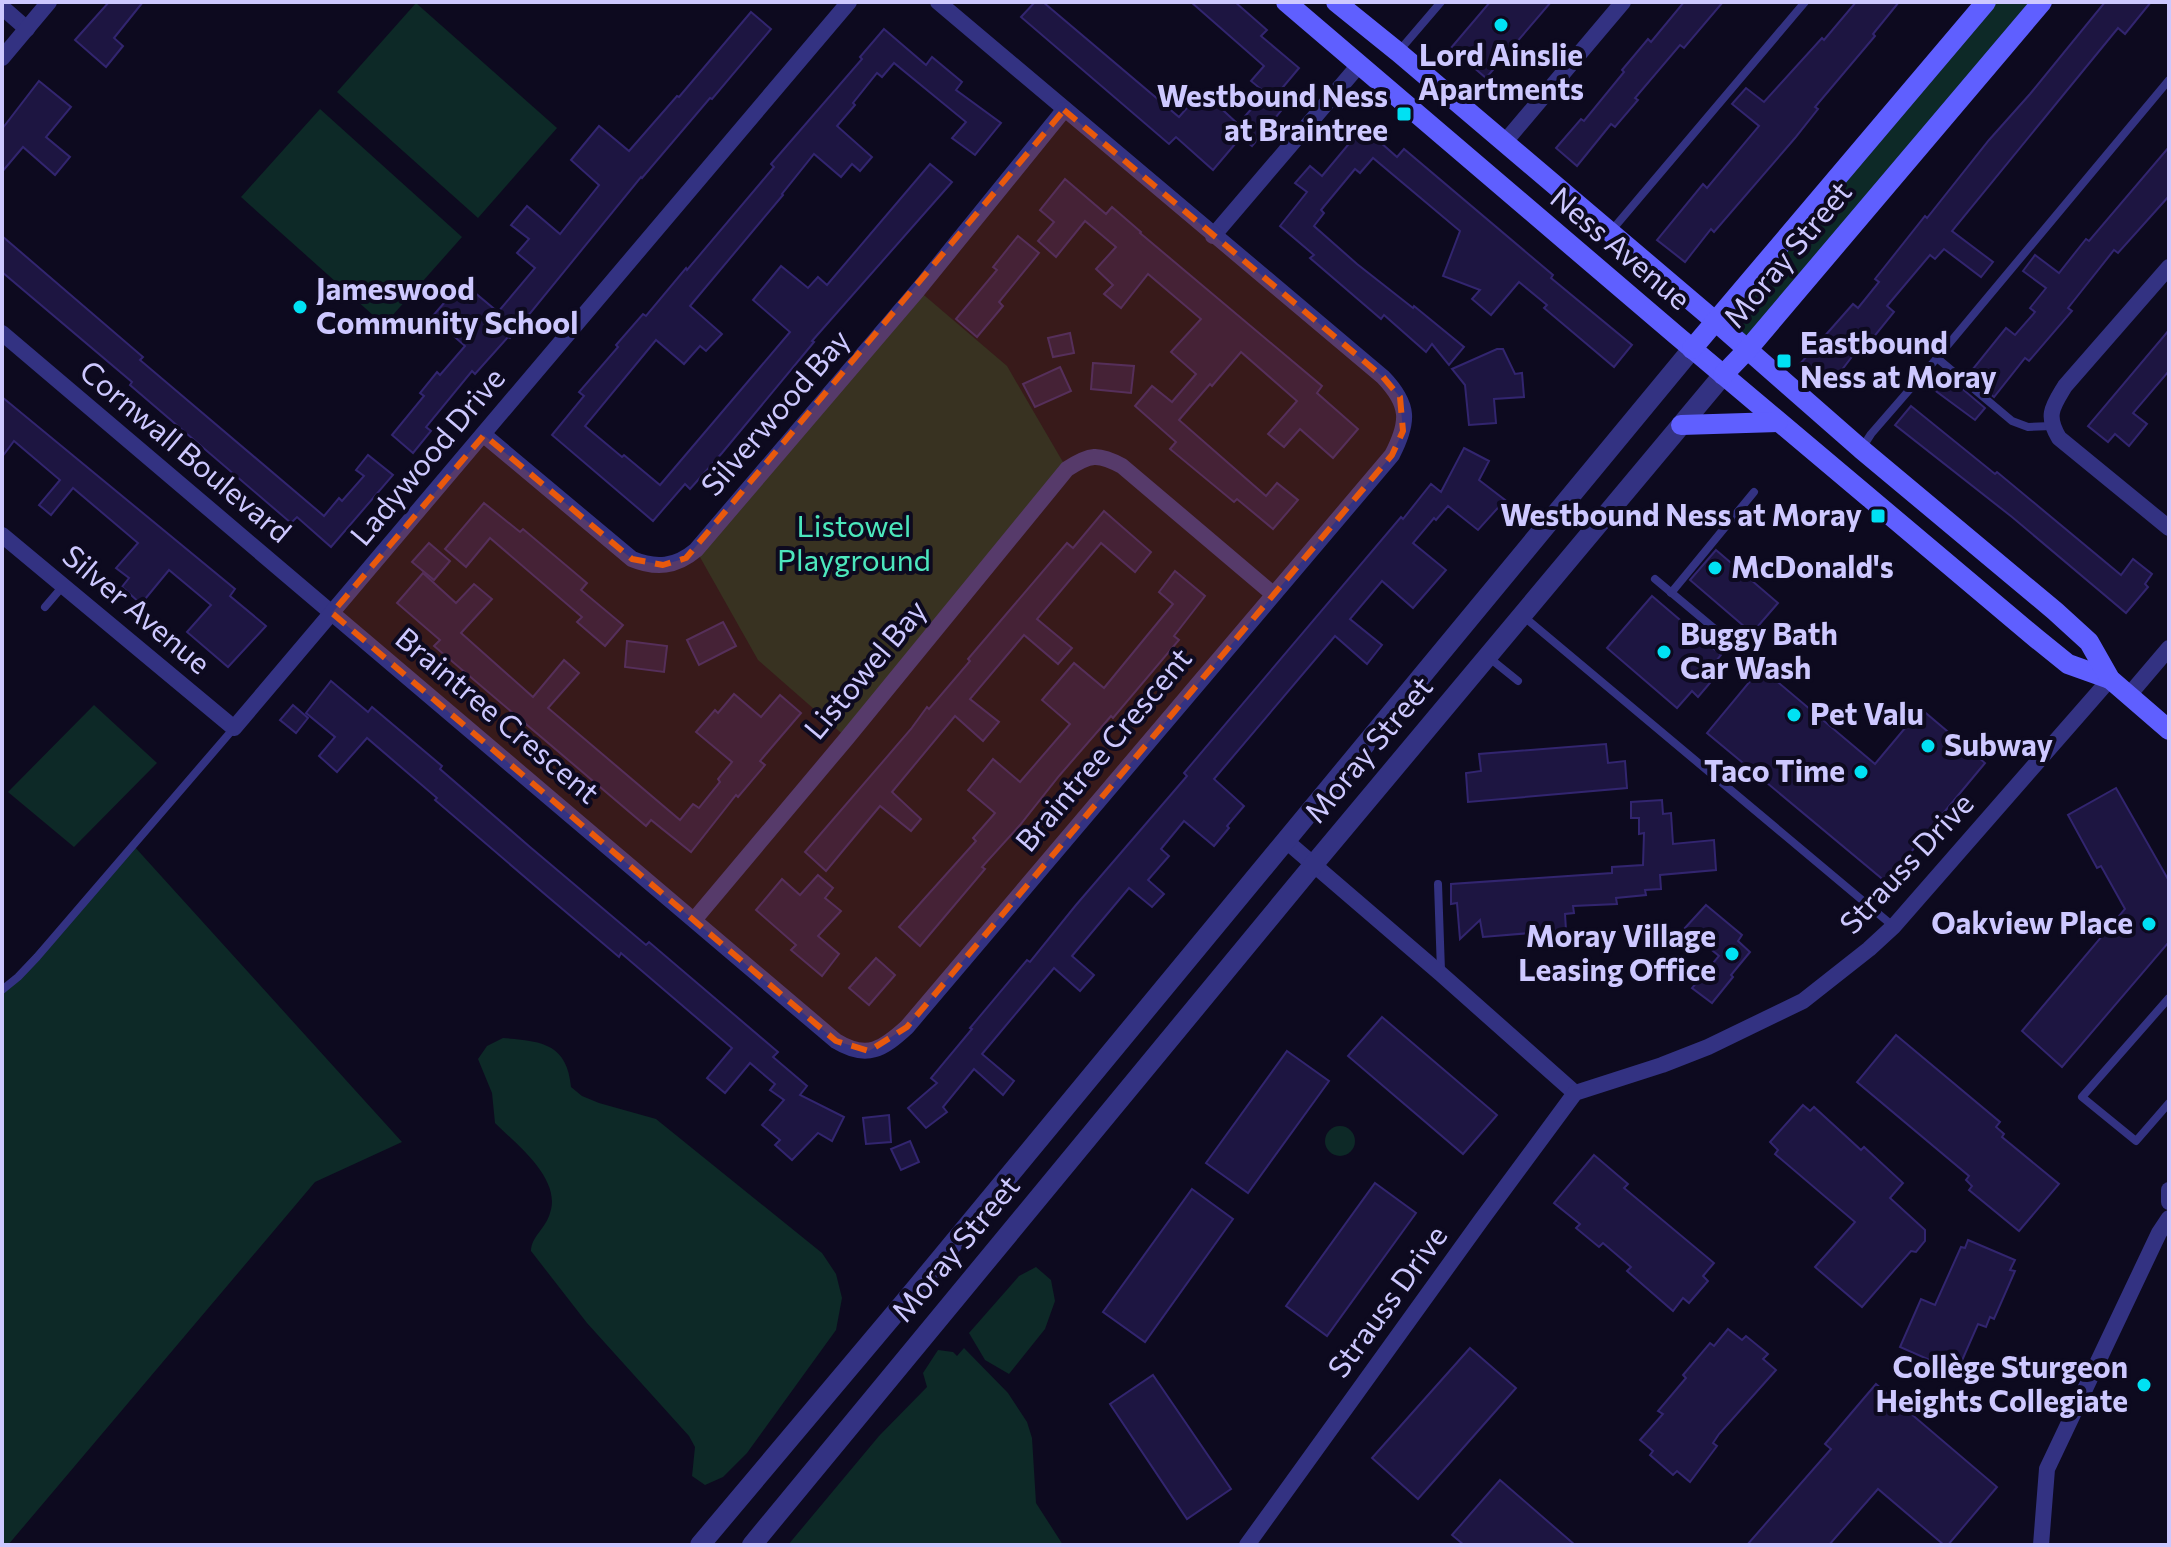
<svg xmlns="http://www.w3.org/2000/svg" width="2171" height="1547" font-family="Commissioner,sans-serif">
	<rect width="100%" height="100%" fill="#0d0a1f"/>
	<!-- green -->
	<g fill="#0d2927">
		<path d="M1986,2H2042L1748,349L1715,321Z"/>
		<path d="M416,3L557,128L478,218L337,92Z"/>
		<path d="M320,109L462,237L384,325L241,197Z"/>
		<path d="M918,290L1007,366L1067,469L847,738L758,660L696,550Z"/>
		<path d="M94,705L157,763L74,847L8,792Z"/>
		<path d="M133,845L402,1142L315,1182L8,1545H2V990Z"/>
		<path d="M503,1038C541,1041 567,1043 571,1087L582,1096L599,1103L656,1119L822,1253L836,1274L842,1298L836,1330L747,1453L723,1477L705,1485L692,1476L695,1447L689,1436L587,1323L531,1251C531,1237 546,1228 550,1213C562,1179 516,1144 495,1123L492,1093L478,1059L487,1046Z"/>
		<circle cx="1340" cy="1141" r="15"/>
		<path d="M1036,1267L1051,1280L1055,1301L1045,1329L1009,1374L985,1360L969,1333L1019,1276Z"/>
		<path d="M964,1348L1008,1393L1027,1422L1032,1438L1036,1503L1063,1545H788L879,1436L927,1387L923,1373L938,1350L953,1352L957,1356Z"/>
	</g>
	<!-- building -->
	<g fill="#1d1541" stroke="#32256f" stroke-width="2">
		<path d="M109,2H143L114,38L123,46L106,67L75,40Z"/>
		<path d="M1035,2H1043L1179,117L1202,91L1238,124L1263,96L1281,111L1252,146L1241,137L1213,170L1176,137L1169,144L1021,17Z"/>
		<path d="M1191,2H1235L1267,30L1261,36L1299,68L1273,99L1251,81L1264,66Z"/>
		<path d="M1490,2H1551L1486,78L1451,48Z"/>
		<path d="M1684,2H1723L1684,48L1680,45L1635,98L1638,100L1615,127L1611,124L1577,166L1556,148L1581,119L1584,121L1624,72L1622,70L1648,39L1651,42Z"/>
		<path d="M1856,2H1899L1873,34L1875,36L1815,107L1818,109L1795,138L1714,232L1711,229L1685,262L1657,240L1703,184L1707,188L1759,126L1732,104L1746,88L1764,102L1822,38L1824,40Z"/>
		<path d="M2105,2H2151L2125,34L2118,28L1952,231L1993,262L1981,277L1944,249L1935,259L1930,255L1887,306L1894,312L1868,344L1864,341L1828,388L1800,364L1853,304L1858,308L1879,282L1875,279L1925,216L1927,218L1989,140L2030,94Z"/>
		<path d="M751,12L771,29L712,99L710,98L642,178L641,177L510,338L508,337L475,374L472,371L426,427L431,431L413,453L392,435L424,396L420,393L437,372L440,375L465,346L432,317L462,282L498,312L535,268L517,253L529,239L511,225L527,206L560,234L599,185L571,160L599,126L629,151L677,96L679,97Z"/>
		<path d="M884,29L926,65L932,57L962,82L956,90L1001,123L975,155L952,138L966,122L894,63L882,77L877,73L853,103L855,105L837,126L872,157L860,171L852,164L841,177L814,154L782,194L783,195L690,306L722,334L706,351L700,346L684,364L656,340L585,426L622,457L624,455L660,485L790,332L753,300L781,266L808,288L818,277L827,285L930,164L952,182L812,341L814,342L722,453L690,489L685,484L653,521L552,435L584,396L579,392L618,347L616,345L643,314L646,316L686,268L687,270L774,167L771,164L862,59L860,57Z"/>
		<path d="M39,81L71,107L46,137L70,157L55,175L23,147L2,172V129Z"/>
		<path d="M1363,127L1397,157L1404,149L1553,275L1551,278L1632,345L1614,367L1544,308L1547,305L1519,282L1491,315L1472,299L1480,290L1443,276L1460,231L1373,158L1360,173L1355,169L1321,210L1324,213L1314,226L1357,264L1413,308L1414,306L1464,347L1449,365L1432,344L1426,352L1384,315L1381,319L1310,258L1314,255L1280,226L1307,192L1295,183L1310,166L1322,176Z"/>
		<path d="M2169,147V196L2118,253L2114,250L2068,308L2072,311L2029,361L2025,358L1994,397L1968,375L2006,328L2015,335L2035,312L2030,308L2046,288L2023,271L2035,255L2059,273L2086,239L2089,241Z"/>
		<path d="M1065,179L1106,214L1112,207L1141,232L1140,233L1322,386L1317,393L1358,429L1333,458L1300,429L1284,447L1268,434L1297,401L1241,352L1212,386L1210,384L1179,420L1266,496L1277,483L1298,500L1273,529L1237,499L1234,502L1170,449L1176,442L1135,406L1152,386L1172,402L1196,374L1171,352L1201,319L1148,274L1121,308L1104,294L1113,285L1096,269L1116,247L1085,221L1056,257L1038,241L1054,222L1040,210Z"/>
		<path d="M2,236L143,357L140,360L324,516L339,498L342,501L364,476L356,470L368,455L393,475L331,547L297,517L291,523L130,385L132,382L2,272Z"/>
		<path d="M1018,236L1039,253L999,302L1003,306L977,337L956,319L997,270L993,267Z"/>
		<path d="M2169,330V371L2133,413L2147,424L2129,446L2115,434L2108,442L2088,426Z"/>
		<path d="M1070,333L1074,353L1053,357L1048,338Z"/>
		<path d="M1497,349H1503L1515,374L1522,373L1524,397L1494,399L1496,423L1469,425L1465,385L1452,369Z"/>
		<path d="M1093,363L1134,366L1131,393L1091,389Z"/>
		<path d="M1060,367L1071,391L1035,407L1023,384Z"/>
		<path d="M1939,373L1959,386L1985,408L1975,420L1929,386Z"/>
		<path d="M2,397L235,589L230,596L266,626L228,667L187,632L211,605L169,570L141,604L122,587L129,578L116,568L138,543L73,488L51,515L39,505L60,480L14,441L2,457Z"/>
		<path d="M1911,406L1995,474L1997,472L2121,575L2133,559L2152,574L2145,584L2148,587L2126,613L2012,517L1895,425Z"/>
		<path d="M1464,448L1489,461L1479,480L1505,500L1478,530L1448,506L1436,520L1434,518L1413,543L1446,570L1413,608L1382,581L1350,619L1382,645L1367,664L1335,636L1214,779L1244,806L1227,826L1229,828L1214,846L1184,821L1161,849L1169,856L1148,880L1164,894L1152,907L1129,888L1072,956L1094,975L1080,991L1054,968L982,1054L1014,1081L1003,1095L974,1069L943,1107L947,1112L926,1128L908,1108L937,1083L931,1078L972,1029L970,1028L1027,960L1030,962L1076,905L1187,776L1184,773L1401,517L1403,519L1431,484L1441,492Z"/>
		<path d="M484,503L520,532L523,529L587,583L581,590L623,625L605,646L577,622L582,617L490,538L466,567L445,549Z"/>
		<path d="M1104,511L1151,552L1135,572L1101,543L1037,619L1072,648L1058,664L1024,635L970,699L999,722L983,741L955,716L892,792L921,819L911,831L880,806L826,871L805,852L911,729L927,707L929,709L970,661L968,659L1067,543L1073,548Z"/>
		<path d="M429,543L450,561L434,580L412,562Z"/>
		<path d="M1716,550L1778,603L1752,633L1690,580Z"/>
		<path d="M1175,571L1205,596L1174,636L1179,640L1113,718L1111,716L1059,776L1020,825L982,867L985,869L920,946L899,927L976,841L973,838L995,813L968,790L993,759L1020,782L1070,724L1042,700L1074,663L1104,688L1173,604L1159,592Z"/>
		<path d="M423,573L456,603L474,584L492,599L461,633L533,697L564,660L579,673L548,708L680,820L693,804L699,808L720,782L718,779L732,762L696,732L715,710L718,713L734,694L761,717L780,695L801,713L760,761L765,765L738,797L736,795L691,852L651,820L646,826L434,646L440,640L397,603Z"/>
		<path d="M1652,596L1721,655L1708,671L1715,677L1698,697L1692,691L1677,708L1607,648Z"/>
		<path d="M723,622L736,646L699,665L687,640Z"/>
		<path d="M627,641L667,646L664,672L625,667Z"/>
		<path d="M1761,668L1875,764L1921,709L1985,763L1886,882L1707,733Z"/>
		<path d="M331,681L368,712L372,707L442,766L440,769L530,847L646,945L649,942L778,1052L773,1057L807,1086L800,1095L844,1117L832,1141L818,1133L792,1160L775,1145L780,1140L762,1125L784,1100L770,1090L775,1084L750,1063L725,1093L707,1078L732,1048L621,953L619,957L547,896L435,800L437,798L367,738L337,772L319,756L335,737L306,713Z"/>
		<path d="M293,705L308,718L296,733L280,720Z"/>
		<path d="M1606,744L1608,763L1625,761L1627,788L1468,802L1466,773L1481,771L1479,754Z"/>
		<path d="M2116,788L2169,881V942L2062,1067L2022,1031L2125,909L2101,866L2097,868L2068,815Z"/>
		<path d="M1662,800L1663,814L1671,813L1673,844L1714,840L1716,870L1660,875L1661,889L1645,890L1646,895L1616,898L1617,904L1573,906L1574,913L1565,914L1566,930L1483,937L1480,920L1460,939L1457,903L1451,904V884L1612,873V867L1643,865L1644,833L1639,834V818H1631V802Z"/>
		<path d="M818,875L833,888L825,898L841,911L818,936L839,954L822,976L791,950L796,945L756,910L782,879L800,895Z"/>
		<path d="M1706,905L1742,935L1738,941L1750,952L1731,975L1733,977L1712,1003L1692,988L1719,956L1685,928Z"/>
		<path d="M876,958L895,975L869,1005L849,988Z"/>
		<path d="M1382,1017L1497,1115L1463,1154L1348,1056Z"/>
		<path d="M1896,1035L2000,1122L1996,1127L2004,1134L2002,1137L2059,1184L2019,1231L1969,1190L1972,1186L1966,1180L1969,1176L1857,1082Z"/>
		<path d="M1287,1051L1329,1081L1248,1193L1206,1163Z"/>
		<path d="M1803,1105L1810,1111L1814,1107L1861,1150L1864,1147L1903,1183L1890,1198L1925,1230V1241L1916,1252L1911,1251L1862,1307L1815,1267L1855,1222L1775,1154L1778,1150L1770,1142Z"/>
		<path d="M889,1115L891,1142L866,1144L863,1118Z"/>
		<path d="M910,1141L919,1162L901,1170L891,1149Z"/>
		<path d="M1594,1155L1628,1184L1624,1188L1714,1263L1703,1276L1708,1281L1689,1303L1683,1298L1673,1311L1627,1271L1631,1267L1603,1243L1599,1247L1576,1228L1580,1224L1554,1203Z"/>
		<path d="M1375,1183L1416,1213L1327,1336L1286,1306Z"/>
		<path d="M1192,1189L1233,1219L1145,1342L1103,1312Z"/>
		<path d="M1968,1240L2015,1260L2010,1270L2015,1271L1994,1319L1990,1317L1986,1327L1978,1324L1957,1372L1900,1347L1921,1299L1935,1305L1961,1247L1965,1248Z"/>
		<path d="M1728,1329L1742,1340L1746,1336L1768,1354L1763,1359L1776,1370L1719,1434L1713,1443L1717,1446L1690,1482L1677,1471L1673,1475L1650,1455L1653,1451L1640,1440L1663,1414L1658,1411L1686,1378L1683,1375L1710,1343L1714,1346Z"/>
		<path d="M1470,1348L1516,1388L1418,1499L1372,1458Z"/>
		<path d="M1153,1375L1231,1489L1187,1519L1110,1404Z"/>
		<path d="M1876,1384L1997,1487L1948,1545H1944L1878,1489L1829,1545H1747L1831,1449L1825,1444Z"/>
		<path d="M1500,1480L1575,1545H1464L1452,1535Z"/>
	</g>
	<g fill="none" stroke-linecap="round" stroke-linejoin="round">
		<!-- service -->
		<g stroke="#333282" stroke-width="8">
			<path d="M1399,51L1441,2"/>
			<path d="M1612,230L1805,2"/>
			<path d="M1937,358L2012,421L2028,427L2052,426"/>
			<path d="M1862,448L1871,434L1937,358L2169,80"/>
			<path d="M1655,579L1752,660"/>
			<path d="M1671,593L1754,492"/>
			<path d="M45,607L63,586"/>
			<path d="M1523,616L1893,926"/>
			<path d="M1487,656L1518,681"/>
			<path d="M1438,884L1441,971"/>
			<path d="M2,990L18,977L37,957L234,728"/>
			<path d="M2169,998L2082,1097L2136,1141L2169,1103"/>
		</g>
		<!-- minor -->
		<g stroke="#333282" stroke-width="16">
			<path d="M2,7L27,29"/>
			<path d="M2,58L49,2"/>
			<path d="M1504,143L1623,2"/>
			<path d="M1213,236L1359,65"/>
			<path d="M2169,267L2065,386C2053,406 2045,415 2059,438L2169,528"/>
			<path d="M2,333L836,1041C867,1060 883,1049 907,1027L1392,455C1409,422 1410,405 1383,377L938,2"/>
			<path d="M484,435L632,559C656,569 676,567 696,550L918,290L1064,110"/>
			<path d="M2,535L234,728L849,2"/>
			<path d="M2129,695L2169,648"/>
			<path d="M1285,840L1441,974L1575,1093"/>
			<path d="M694,920L847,738L1067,469C1090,454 1098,453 1122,466L1273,594"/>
			<path d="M2169,1190V1202"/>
			<path d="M1247,1545L1482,1219L1575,1093L1662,1065L1708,1047L1803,1001L1869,949L1894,926L2110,679"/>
			<path d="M2041,1545L2047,1469L2159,1233L2169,1218"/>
		</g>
		<!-- tertiary -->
		<g stroke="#333282" stroke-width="20">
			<path d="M700,1545L907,1299L1692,349"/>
			<path d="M752,1545L1314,864L1723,375"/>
		</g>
		<!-- secondary -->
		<g stroke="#5f5fff" stroke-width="20">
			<path d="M1286,2L1676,335L2037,639L2068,664L2110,679"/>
			<path d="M1336,2L1398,52L1715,321L1861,449L2055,611L2089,642L2110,679L2169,730"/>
			<path d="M1692,349L1986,2"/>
			<path d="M1723,375L1748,349L2042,2"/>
			<path d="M1681,425L1778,422"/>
		</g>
	</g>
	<!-- marked area -->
	<path fill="#e8590c" fill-opacity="0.2" stroke="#e8590c" stroke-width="6" stroke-dasharray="16 10" stroke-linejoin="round" d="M1064,110L1383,377L1400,397L1403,431L1392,455L907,1027L869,1051L836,1041L332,613L484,435L632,559L663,565L686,558Z"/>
	<!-- markers -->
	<g fill="#00e1f3" stroke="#0d0a1f" stroke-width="3">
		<circle cx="1501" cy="25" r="8"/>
		<rect x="1396" y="106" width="16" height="16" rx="4"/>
		<circle cx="300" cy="307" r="8"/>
		<rect x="1776" y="353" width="16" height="16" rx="4"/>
		<rect x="1870" y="508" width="16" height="16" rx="4"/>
		<circle cx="1715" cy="568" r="8"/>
		<circle cx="1664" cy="652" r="8"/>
		<circle cx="1794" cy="715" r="8"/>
		<circle cx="1928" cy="746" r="8"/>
		<circle cx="1861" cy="772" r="8"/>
		<circle cx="2149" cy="924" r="8"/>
		<circle cx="1732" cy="954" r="8"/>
		<circle cx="2144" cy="1385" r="8"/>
	</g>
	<g text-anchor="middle" stroke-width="8" stroke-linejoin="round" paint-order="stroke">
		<!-- poi labels -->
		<g font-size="30" font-weight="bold" fill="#cdc8ff" stroke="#0d0a1f" text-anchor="end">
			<text x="1501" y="66" text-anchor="middle">Lord Ainslie<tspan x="1501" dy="34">Apartments</tspan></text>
			<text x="1388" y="107">Westbound Ness<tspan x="1388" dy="34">at Braintree</tspan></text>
			<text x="316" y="300" text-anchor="start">Jameswood<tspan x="316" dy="34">Community School</tspan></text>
			<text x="1800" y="354" text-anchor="start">Eastbound<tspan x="1800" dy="34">Ness at Moray</tspan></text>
			<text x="1862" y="526">Westbound Ness at Moray</text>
			<text x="1731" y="578" text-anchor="start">McDonald's</text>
			<text x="1680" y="645" text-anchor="start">Buggy Bath<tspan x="1680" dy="34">Car Wash</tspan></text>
			<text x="1810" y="725" text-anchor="start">Pet Valu</text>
			<text x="1944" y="756" text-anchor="start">Subway</text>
			<text x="1845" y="782">Taco Time</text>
			<text x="2133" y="934">Oakview Place</text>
			<text x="1716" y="947">Moray Village<tspan x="1716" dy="34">Leasing Office</tspan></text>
			<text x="2128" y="1378">Collège Sturgeon<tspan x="2128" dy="34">Heights Collegiate</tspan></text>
		</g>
		<!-- street labels -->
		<g font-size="30" fill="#cdc8ff" stroke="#0d0a1f">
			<text transform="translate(1620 249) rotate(40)" y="10">Ness Avenue</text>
			<text transform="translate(1788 255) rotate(-50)" y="10">Moray Street</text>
			<text transform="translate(776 413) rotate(-49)" y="10">Silverwood Bay</text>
			<text transform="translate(185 452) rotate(40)" y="10">Cornwall Boulevard</text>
			<text transform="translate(428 457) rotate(-50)" y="10">Ladywood Drive</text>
			<text transform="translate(136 610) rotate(40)" y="10">Silver Avenue</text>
			<text transform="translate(866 670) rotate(-50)" y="10">Listowel Bay</text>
			<text transform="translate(497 716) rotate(40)" y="10">Braintree Crescent</text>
			<text transform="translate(1104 750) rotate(-50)" y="10">Braintree Crescent</text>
			<text transform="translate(1369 750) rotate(-50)" y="10">Moray Street</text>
			<text transform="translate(1907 864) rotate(-47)" y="10">Strauss Drive</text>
			<text transform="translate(956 1249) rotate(-50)" y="10">Moray Street</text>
			<text transform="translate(1388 1302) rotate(-54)" y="10">Strauss Drive</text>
		</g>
		<!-- park labels -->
		<g font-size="30" fill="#4ce7bd" stroke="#0d0a1f">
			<text x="854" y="537">Listowel<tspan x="854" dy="34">Playground</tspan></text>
		</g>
	</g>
	<!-- border -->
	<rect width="2171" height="1547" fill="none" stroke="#cdc8ff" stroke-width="8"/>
</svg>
